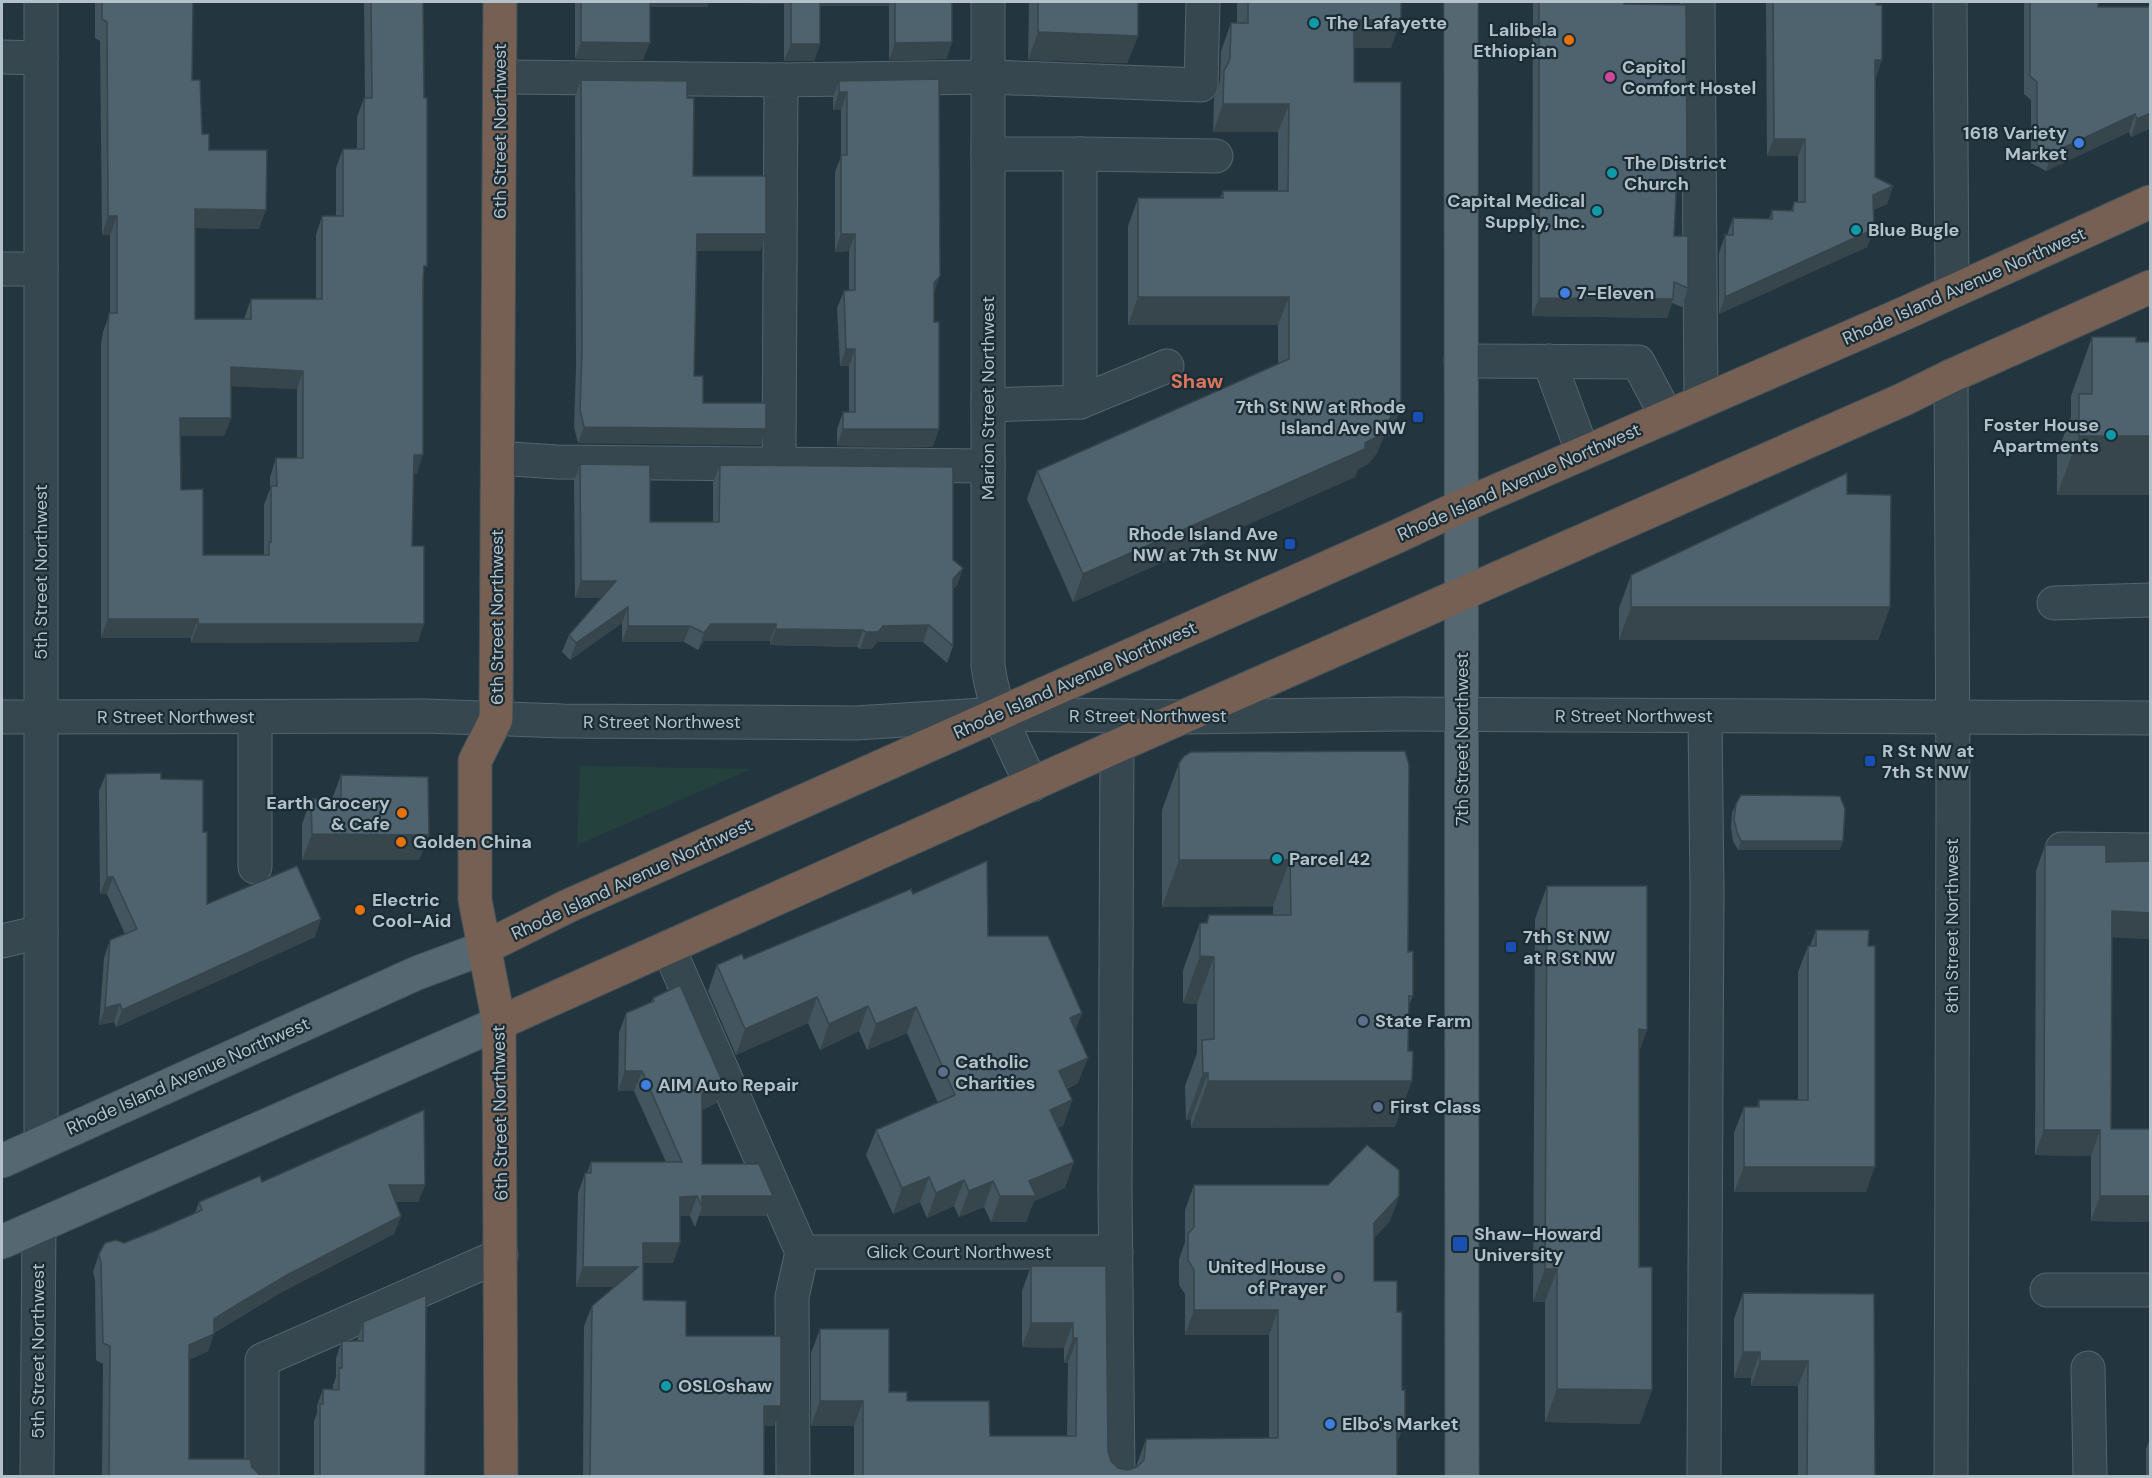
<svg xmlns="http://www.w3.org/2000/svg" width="2152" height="1478" font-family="'DM Sans',sans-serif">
	<rect width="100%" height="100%" fill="#233640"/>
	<!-- green -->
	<path fill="#25413d" d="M580,766L751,769L577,845Z"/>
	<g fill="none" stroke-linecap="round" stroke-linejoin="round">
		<!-- minor casing -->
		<g stroke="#55656d" stroke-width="35">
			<g id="minor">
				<path d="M41,2V1142"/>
				<path d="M988,2V666C994,710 1013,746 1032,785"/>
				<path d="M1698,2L1701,402"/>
				<path d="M1950,2L1952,291"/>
				<path d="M2,57L41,58"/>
				<path d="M500,77L781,80L779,464"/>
				<path d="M781,80L988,77L1201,85L1203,2"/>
				<path d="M988,154H1080V402L988,405"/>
				<path d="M1080,154L1216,156"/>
				<path d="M2,269H41"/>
				<path d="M1461,361L1638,362L1667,417"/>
				<path d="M1549,361L1583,453"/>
				<path d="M1951,376L1953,792L1951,1476"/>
				<path d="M1080,402L1167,366"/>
				<path d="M498,458L557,462L988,466"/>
				<path d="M2054,603L2150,600"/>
				<path d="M2,717L425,716L563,721L856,723L999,714L1184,717L1400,714L2150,718"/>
				<path d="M255,717V867"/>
				<path d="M1117,746L1115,1189L1118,1476"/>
				<path d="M2062,849L2150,850"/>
				<path d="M2,941L41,932"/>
				<path d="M668,947L802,1252L792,1297L793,1476"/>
				<path d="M802,1252H1116"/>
				<path d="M2047,1290H2150"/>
				<path d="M2088,1368L2090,1476"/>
				<path d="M37,1476L39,1226"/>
				<path d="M262,1476V1360L501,1255"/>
				<path d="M1704,1476L1707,891L1705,716"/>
			</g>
		</g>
		<!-- major casing -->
		<g stroke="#43535c" stroke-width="35">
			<g id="major">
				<path d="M1461,2L1462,1476"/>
				<path d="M2,1161L417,973L484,948"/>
				<path d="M2,1242L499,1023"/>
			</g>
		</g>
		<!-- highway casing -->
		<g stroke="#42525a" stroke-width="35">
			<g id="highway">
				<path d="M500,2L496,719L475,761V900L499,1023L501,1476"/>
				<path d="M484,948L568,906L1398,536L1462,506L1903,314L2150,202"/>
				<path d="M499,1023L1117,746L1902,400L1951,376L2150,287"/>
			</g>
		</g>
		<!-- minor -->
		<use href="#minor" stroke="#374750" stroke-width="33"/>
		<!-- major -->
		<use href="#major" stroke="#556770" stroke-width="33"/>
		<!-- highway -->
		<use href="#highway" stroke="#766054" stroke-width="33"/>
	</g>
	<!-- wall -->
	<g fill="#43555e" fill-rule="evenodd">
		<path d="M95,2H193L192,80L202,134L209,150L259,229L195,228V319H244L251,299H316V235L322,216H336V168L343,149H357V117L364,98H365L364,2H423L424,275L417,474H414L412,546L418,642L191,643V638H101V344L103,332L110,313V235H102L100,41L95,38ZM231,386L297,389V458H276L270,477V489L264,505V555H203L181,490V436H224L231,418Z"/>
		<path d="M575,2H952V42L946,59L889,60V6H820V44L814,61H784V4L709,2L707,7H650L643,60L575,59Z"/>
		<path d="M1029,2H1138V36L1127,63L1028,60Z"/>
		<path d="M1237,2H1401L1391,48H1354V82L1390,436H1384L1377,453L1368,464L1358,469L1355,477L1073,602L1027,499L1037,471L1278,364V325H1128V226L1138,198H1220L1223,191H1278V132H1213L1214,98L1220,81L1221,51L1231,23H1237Z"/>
		<path d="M1533,2H1624V4L1687,172L1681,191H1676L1674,236L1688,288L1682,307L1672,303L1667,318L1532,316Z"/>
		<path d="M1766,2H1876L1875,177L1893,186L1887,204L1873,210L1874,229L1867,247L1719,314V253L1725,235H1727L1733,218L1769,219L1772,210L1791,211L1794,202H1798V156H1767Z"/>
		<path d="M2024,2H2098V7H2151V128L2131,137L2129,132L2046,171L2031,163V100L2024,94Z"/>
		<path d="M939,79L934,293L933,447L837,446V429L843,412H849V366H840L837,308L844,291H849V251L835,252V172L841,157V110H833V98L839,81Z"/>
		<path d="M581,80L687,98L693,176L766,234L760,251H696L694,376L703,403L760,445L578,443L574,427L576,367L575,97Z"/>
		<path d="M2092,337L2136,342H2151V495H2057V453L2071,417V396Z"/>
		<path d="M580,464L650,522H713V482L720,465L953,560L963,568L957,585L953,589V646L947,663L923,642H877L872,649H860L857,647L770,645V641H704L698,650L684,642H622V623L570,660L562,652L569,635L601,598H575L574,481Z"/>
		<path d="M1847,494L1890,607L1878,640H1619V608L1631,575Z"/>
		<path d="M1179,763L1408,952L1413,996L1409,1005L1395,1127L1191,1128V1119L1186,1120L1185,1086L1197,1053V1004L1183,1003V970L1200,923H1206L1209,915H1273V906L1162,907V810Z"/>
		<path d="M106,774L161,779L203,832L207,904L315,937L116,1027L114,1022L99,1025L104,958L110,940L125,934L107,894H100L99,791Z"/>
		<path d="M341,775L429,835L419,860H302V824L311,799H332Z"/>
		<path d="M1736,804L1840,850H1738L1733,841L1731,828L1732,813Z"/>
		<path d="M2045,845L2106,862L2151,861V939L2112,937L2111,1129H2151V1222L2091,1221V1156L2035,1155L2036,871Z"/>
		<path d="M1547,886L1647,1030L1639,1051L1640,1424L1545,1422V1302H1533L1535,919Z"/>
		<path d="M913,894L988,936L1075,1030L1078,1083L1067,1089L1072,1100L1063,1126L1058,1128L1065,1188L1034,1201L1026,1222H991L984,1207L959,1217L954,1206L927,1218L920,1202L893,1214L866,1155L876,1130L938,1103L907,1033L867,1050L859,1031L820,1050L808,1023L736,1055L708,991L717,965L744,959Z"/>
		<path d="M1816,930L1866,1192H1734V1133L1744,1107H1757L1759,1100H1798V972L1808,946H1810Z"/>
		<path d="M653,998L723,1083L716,1103L702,1110V1164L773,1196L766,1216H699L695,1227L690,1216H680L673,1263H643V1300L686,1336L774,1426H764V1476H583L584,1326L592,1306L614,1287H576L578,1193L585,1173H587L591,1162H666L634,1091H618L619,1033L626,1013L651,1002Z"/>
		<path d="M262,1182L425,1185L418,1202H395L401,1216L394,1234L280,1293L214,1333L208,1351L189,1360V1459L252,1467L259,1476H102L103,1364L96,1360L95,1280L93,1272L99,1254L195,1213L199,1202Z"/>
		<path d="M1194,1185L1399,1196L1390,1221L1374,1238V1281L1397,1443V1476H854V1426H811V1353L820,1329L889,1392L907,1401L990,1436H1067L1068,1363H1064V1348L1022,1347V1291L1031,1266H1106L1108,1451L1111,1461L1118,1468L1127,1470L1136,1467L1137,1464L1146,1439L1269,1438V1335H1185V1294L1179,1285V1259L1185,1242V1210Z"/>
		<path d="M1743,1293L1874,1294L1875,1476H1798V1386H1751V1378H1734V1319Z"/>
		<path d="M363,1322L425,1476H314V1421L317,1413V1406L323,1389H333V1385L336,1377V1358L342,1341H357Z"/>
		<path d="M2151,1437V1476H2146V1449Z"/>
	</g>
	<!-- shaded-wall -->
	<g fill="#37454c">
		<path d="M645,2H785L784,4L709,2L707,7H643Z"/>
		<path d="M816,2H891L889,6H814Z"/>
		<path d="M1354,20H1401L1391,48H1344Z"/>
		<path d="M1038,32L1138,36L1127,63L1028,60Z"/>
		<path d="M581,42L650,43L643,60L575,59Z"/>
		<path d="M952,42L946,59L889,60L895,43Z"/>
		<path d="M791,44H820L814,61H784Z"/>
		<path d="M1875,60H1882L1876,78H1869Z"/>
		<path d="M839,92H847L841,110H833Z"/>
		<path d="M1223,104H1289L1278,132H1213Z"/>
		<path d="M2151,113V128L2131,137L2137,119Z"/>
		<path d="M2135,114L2129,132L2046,171L2052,153Z"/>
		<path d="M1774,139H1805L1798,156H1767Z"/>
		<path d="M1677,172H1687L1681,191H1670Z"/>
		<path d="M1893,186L1887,204L1867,213L1873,195Z"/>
		<path d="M195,209L266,210L259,229L188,228Z"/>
		<path d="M108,216H117L110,235H102Z"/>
		<path d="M1874,229L1867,247L1719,314L1725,297Z"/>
		<path d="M697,234H766L760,251H691Z"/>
		<path d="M841,234H855L849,251L835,252Z"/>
		<path d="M940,276L934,293V283Z"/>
		<path d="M1138,297H1289L1278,325H1128Z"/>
		<path d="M1539,298L1673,299L1667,318L1532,316Z"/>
		<path d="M846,349H855L849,366H840Z"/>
		<path d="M231,367L303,371L297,389L224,386Z"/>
		<path d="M1394,408H1401L1390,436H1384L1377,453L1368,464L1358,469L1355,477L1073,602L1083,574L1365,443Z"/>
		<path d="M180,418H231L224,436H174Z"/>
		<path d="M584,427L766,429L760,445L578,443Z"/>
		<path d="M843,429H939L933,447L837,446Z"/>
		<path d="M2079,436H2151V495H2057Z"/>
		<path d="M414,455H423L417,474H407Z"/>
		<path d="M963,568L957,585L947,596L953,579Z"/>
		<path d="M581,581H616L609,598H575Z"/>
		<path d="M628,607L622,623L570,660L576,643Z"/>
		<path d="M1631,607H1890L1878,640H1619Z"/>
		<path d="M108,619H198L191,638H101Z"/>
		<path d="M198,624H424L418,642L191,643Z"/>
		<path d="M711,624H776L770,641H704L698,650L704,633Z"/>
		<path d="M929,625L923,642H877L872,649H860L866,632L883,626Z"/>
		<path d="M628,626H690L684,642H622Z"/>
		<path d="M776,629L863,630L857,647L770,645Z"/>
		<path d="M312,834L429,835L419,860H302Z"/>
		<path d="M1741,841H1843L1840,850H1738Z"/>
		<path d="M1179,860H1290L1273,906L1162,907Z"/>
		<path d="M107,877H113L107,894H100Z"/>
		<path d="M2112,911L2151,913V939L2103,937Z"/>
		<path d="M321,919L315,937L116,1027L122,1010Z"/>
		<path d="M1200,956L1214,957L1197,1004L1183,1003Z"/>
		<path d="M817,997L808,1023L736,1055L745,1029Z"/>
		<path d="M120,1004L114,1022L99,1025L105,1008Z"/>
		<path d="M868,1006L859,1031L820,1050L829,1024Z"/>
		<path d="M916,1007L907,1033L867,1050L876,1024Z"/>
		<path d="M1082,1013L1073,1038L1070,1018Z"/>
		<path d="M1639,1029L1647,1030L1635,1063Z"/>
		<path d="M1088,1058L1078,1083L1049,1096L1059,1071Z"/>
		<path d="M625,1071H642L634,1091H618Z"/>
		<path d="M1203,1073H1208L1191,1119L1186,1120Z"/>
		<path d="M1208,1081H1412L1395,1127L1191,1128Z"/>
		<path d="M723,1083L716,1103L695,1113L702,1093Z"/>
		<path d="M1072,1100L1063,1126L1041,1136L1050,1110Z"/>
		<path d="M2044,1130H2100L2091,1156L2035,1155Z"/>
		<path d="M1074,1162L1065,1188L1034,1201L1026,1222H991L1000,1196L1029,1181Z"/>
		<path d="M1744,1167H1875L1866,1192H1734Z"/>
		<path d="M929,1177L920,1202L893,1214L902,1188Z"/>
		<path d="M964,1180L954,1206L927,1218L936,1193Z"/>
		<path d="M993,1181L984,1207L959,1217L969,1191Z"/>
		<path d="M389,1185H425L418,1202H383Z"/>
		<path d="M697,1196L690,1216H673L680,1197Z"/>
		<path d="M702,1196H773L766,1216H699L702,1207Z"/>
		<path d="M1399,1196L1390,1221L1365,1248L1374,1223Z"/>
		<path d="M2100,1196H2151V1222L2091,1221Z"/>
		<path d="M401,1216L394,1234L280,1293L208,1336L214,1319L287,1275Z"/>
		<path d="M643,1243H680L673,1263H635Z"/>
		<path d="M583,1267H638L630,1287H576Z"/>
		<path d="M1545,1269H1557L1545,1302H1533Z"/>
		<path d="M1194,1310H1278L1269,1335H1185Z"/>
		<path d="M1031,1323H1073L1064,1348L1022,1347Z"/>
		<path d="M214,1334L208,1351L183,1363L189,1345Z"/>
		<path d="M1073,1338H1077L1068,1363H1064Z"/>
		<path d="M1743,1352H1760L1751,1378H1734Z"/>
		<path d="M1760,1361H1808L1798,1386H1751Z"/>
		<path d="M1557,1389L1652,1390L1640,1424L1545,1422Z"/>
		<path d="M820,1401H863L854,1426H811Z"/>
		<path d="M764,1406H781L774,1426H757Z"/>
		<path d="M1397,1422H1405L1396,1447Z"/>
	</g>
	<!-- building -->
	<g fill="#4e636d" stroke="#37454c" stroke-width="1.5" fill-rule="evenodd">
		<path d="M102,2H193L192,80H200L202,134H209V150H267L266,210L195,209V319H251V299H322V216H343V149H364V98H372L371,2H423L424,98H427V266H424L423,280V455H414L412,546H424V624H198V619H108V326L109,313H117V216H108L107,22L102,19ZM231,367L303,371V458H276L277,486H271V542H269V555H203V489L181,490L180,418H231Z"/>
		<path d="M581,2H650V43L581,42Z"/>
		<rect x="791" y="2" width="29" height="42"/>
		<path d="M895,2H952V42L895,43Z"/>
		<path d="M1038,2H1138V36L1038,32Z"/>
		<path d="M1248,2H1401V20H1354V82H1401V408H1394L1387,426L1378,436L1365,443V449L1083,574L1037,471L1289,359V297H1138V198H1223V191H1288L1289,104H1223L1224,70L1227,66L1230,58L1231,23H1248Z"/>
		<path d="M1539,2H1624V4L1686,5L1687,172H1677L1674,236H1688V288L1674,282L1673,299L1539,298Z"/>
		<path d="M1773,2H1876V5H1882V60H1875V177L1893,186L1873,195L1874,229L1725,297V235H1733V218L1772,219V210L1793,211L1794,202H1805V139H1774Z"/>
		<path d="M2030,2H2098V7H2151V113L2137,119L2135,114L2052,153L2037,145V82L2030,76Z"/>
		<path d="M939,79L940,276L934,283V322H939V429H843V412H855V349H846L844,291L855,290V234H841V155H847V92H839V81Z"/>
		<path d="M581,80L687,81V98H694L693,176H766V234H697L694,376H703V403H766V429L584,427L580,410L582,351Z"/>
		<path d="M2092,337H2136V342H2151V436H2079V394H2092Z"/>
		<path d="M580,464L650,465V522H719L720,465L953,467V560L963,568L953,579V646L929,625L883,626L878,632H866L863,630L776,629V624H711L704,633L690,626H628V607L576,643L569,635L616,581H581Z"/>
		<path d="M1847,473V494L1891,495L1890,607H1631V575Z"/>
		<path d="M1405,751L1409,765L1408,952L1413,951V996H1409L1408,1051H1413L1412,1081H1208V1073H1203L1202,1040L1214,1039V957L1200,956V923H1207L1209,915H1291L1290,860H1179V763L1184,756L1191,752Z"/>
		<path d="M161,773V779L203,780V832H207V904L297,866L321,919L122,1010L120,1004L105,1008L110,940L137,929L113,877H107L106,774Z"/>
		<path d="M341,775L428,777L429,835L312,834L311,799H341Z"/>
		<path d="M1741,795L1840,796L1845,809L1843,841H1741L1737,832L1734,819L1736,804Z"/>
		<path d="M2045,845H2106V862L2151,861V913L2112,911L2111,1129H2151V1196H2100V1130H2044Z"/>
		<path d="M987,861L988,936H1048L1082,1013L1070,1018L1088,1058L1059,1071L1072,1100L1050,1110L1074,1162L1029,1181L1036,1196H1000L993,1181L969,1191L964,1180L936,1193L929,1177L902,1188L876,1130L955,1095L916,1007L876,1024L868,1006L829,1024L817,997L745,1029L717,965L742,954L744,959L911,889L913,894Z"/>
		<path d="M1547,886H1647V1030L1639,1029V1267H1652V1390L1557,1389V1269H1545Z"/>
		<path d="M1816,930H1869L1868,946H1875V1167H1744V1107H1759V1100H1808V946H1816Z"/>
		<path d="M680,985L723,1083L702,1093V1164H759L773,1196H702V1207L697,1196L680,1197V1243H643V1300L686,1301V1336H781V1406H764V1476H590L592,1306L638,1267H583L585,1173H591V1162H682L642,1071H625L626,1013L654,1001L653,998Z"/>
		<path d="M424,1110L425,1185H389L401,1216L287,1275L243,1301L214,1319V1334L189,1345V1459H250L252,1467L259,1474V1476H109L110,1346L103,1343L101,1263L99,1254L105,1243L116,1240L124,1243L157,1230L202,1210L199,1202L260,1176L262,1182Z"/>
		<path d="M1367,1145L1399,1170V1196L1374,1223V1281H1397V1312H1402V1390H1405V1422H1397V1476H863V1401H820V1329H889V1392H907V1401H989L990,1436H1076L1077,1338H1073V1323H1031V1266H1106L1108,1451L1111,1461L1118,1468L1127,1470L1137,1467L1144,1460L1146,1439L1278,1438V1310H1194V1270L1188,1260V1234L1194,1227V1185H1328Z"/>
		<path d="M1743,1293L1874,1294L1875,1476H1807L1808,1361H1760V1352H1743Z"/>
		<path d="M426,1295L425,1476H320V1404H323V1389L339,1390V1368H342V1341H363V1322Z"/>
	</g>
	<!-- markers -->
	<g fill="#0f9aa8" stroke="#1c2c35" stroke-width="2">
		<circle cx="1314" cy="23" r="6"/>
		<circle cx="1612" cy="173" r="6"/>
		<circle cx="1597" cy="211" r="6"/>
		<circle cx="1856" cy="230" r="6"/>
		<circle cx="2111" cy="435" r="6"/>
		<circle cx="1277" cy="859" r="6"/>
		<circle cx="666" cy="1386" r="6"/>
	</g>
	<g fill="#e8710a" stroke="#1c2c35" stroke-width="2">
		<circle cx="1569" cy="40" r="6"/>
		<circle cx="402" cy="813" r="6"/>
		<circle cx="401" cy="842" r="6"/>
		<circle cx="360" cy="910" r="6"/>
	</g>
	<circle fill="#d1479c" stroke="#1c2c35" stroke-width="2" cx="1610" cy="77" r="6"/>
	<g fill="#3f7fe0" stroke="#1c2c35" stroke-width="2">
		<circle cx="2079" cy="143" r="6"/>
		<circle cx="1565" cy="293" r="6"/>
		<circle cx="646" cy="1085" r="6"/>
		<circle cx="1330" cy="1424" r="6"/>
	</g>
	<g fill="#1a4fb4" stroke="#1c2c35" stroke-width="2">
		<rect x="1412" y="411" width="12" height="12" rx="3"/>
		<rect x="1284" y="538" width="12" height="12" rx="3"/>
		<rect x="1864" y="755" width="12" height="12" rx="3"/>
		<rect x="1505" y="941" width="12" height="12" rx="3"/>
		<rect x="1452" y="1236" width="16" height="16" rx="3"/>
	</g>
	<g fill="#5c6f8a" stroke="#1c2c35" stroke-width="2">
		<circle cx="1363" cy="1021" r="6"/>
		<circle cx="943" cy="1072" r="6"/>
		<circle cx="1378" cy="1107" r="6"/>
	</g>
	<circle fill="#6b7280" stroke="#1c2c35" stroke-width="2" cx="1338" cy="1277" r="6"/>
	<g text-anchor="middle" stroke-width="4.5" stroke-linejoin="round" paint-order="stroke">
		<!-- poi labels -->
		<g font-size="18" font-weight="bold" fill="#b3c2ca" stroke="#1c2c35" text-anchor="start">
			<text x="1326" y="29">The Lafayette</text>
			<text x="1557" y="36" text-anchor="end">Lalibela<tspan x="1557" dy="21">Ethiopian</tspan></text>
			<text x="1622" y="73">Capitol<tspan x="1622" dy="21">Comfort Hostel</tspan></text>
			<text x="2067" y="139" text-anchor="end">1618 Variety<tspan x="2067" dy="21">Market</tspan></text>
			<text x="1624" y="169">The District<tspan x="1624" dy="21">Church</tspan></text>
			<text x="1585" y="207" text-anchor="end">Capital Medical<tspan x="1585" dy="21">Supply, Inc.</tspan></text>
			<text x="1868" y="236">Blue Bugle</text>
			<text x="1577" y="299">7-Eleven</text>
			<text x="1406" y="413" text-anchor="end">7th St NW at Rhode<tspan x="1406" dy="21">Island Ave NW</tspan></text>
			<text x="2099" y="431" text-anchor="end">Foster House<tspan x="2099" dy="21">Apartments</tspan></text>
			<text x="1278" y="540" text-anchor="end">Rhode Island Ave<tspan x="1278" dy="21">NW at 7th St NW</tspan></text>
			<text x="1882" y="757">R St NW at<tspan x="1882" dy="21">7th St NW</tspan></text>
			<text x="390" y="809" text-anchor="end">Earth Grocery<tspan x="390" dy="21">&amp; Cafe</tspan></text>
			<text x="413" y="848">Golden China</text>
			<text x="1289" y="865">Parcel 42</text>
			<text x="372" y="906">Electric<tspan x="372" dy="21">Cool-Aid</tspan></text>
			<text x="1523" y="943">7th St NW<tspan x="1523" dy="21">at R St NW</tspan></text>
			<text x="1375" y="1027">State Farm</text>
			<text x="955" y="1068">Catholic<tspan x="955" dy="21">Charities</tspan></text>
			<text x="658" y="1091">AIM Auto Repair</text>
			<text x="1390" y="1113">First Class</text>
			<text x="1474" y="1240">Shaw–Howard<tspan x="1474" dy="21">University</tspan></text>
			<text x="1326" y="1273" text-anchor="end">United House<tspan x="1326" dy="21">of Prayer</tspan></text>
			<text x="678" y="1392">OSLOshaw</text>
			<text x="1342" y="1430">Elbo's Market</text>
		</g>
		<!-- street labels -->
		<g font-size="18" fill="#b3c2ca" stroke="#1c2c35">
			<text transform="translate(500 131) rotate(-90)" y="6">6th Street Northwest</text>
			<text transform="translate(1964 286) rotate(-24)" y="6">Rhode Island Avenue Northwest</text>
			<text transform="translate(988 398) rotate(-90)" y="6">Marion Street Northwest</text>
			<text transform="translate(1519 482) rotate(-24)" y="6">Rhode Island Avenue Northwest</text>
			<text transform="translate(41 572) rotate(-90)" y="6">5th Street Northwest</text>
			<text transform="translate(497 617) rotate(-90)" y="6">6th Street Northwest</text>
			<text transform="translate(1075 680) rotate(-24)" y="6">Rhode Island Avenue Northwest</text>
			<text x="1148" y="722">R Street Northwest</text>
			<text x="1634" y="722">R Street Northwest</text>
			<text x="176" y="723">R Street Northwest</text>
			<text x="662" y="728">R Street Northwest</text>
			<text transform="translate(1462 739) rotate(-90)" y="6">7th Street Northwest</text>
			<text transform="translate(632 879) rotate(-25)" y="6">Rhode Island Avenue Northwest</text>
			<text transform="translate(1952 926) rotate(-90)" y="6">8th Street Northwest</text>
			<text transform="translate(188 1076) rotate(-24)" y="6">Rhode Island Avenue Northwest</text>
			<text transform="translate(500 1113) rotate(-91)" y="6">6th Street Northwest</text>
			<text x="959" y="1258">Glick Court Northwest</text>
			<text transform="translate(38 1351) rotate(-90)" y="6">5th Street Northwest</text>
		</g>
		<!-- neighbourhood labels -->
		<g font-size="20" font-weight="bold" fill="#db765e" stroke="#1c2c35">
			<text x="1197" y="388">Shaw</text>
		</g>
	</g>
	<!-- border -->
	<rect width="2152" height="1478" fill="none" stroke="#b3c2ca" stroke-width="6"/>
</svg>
